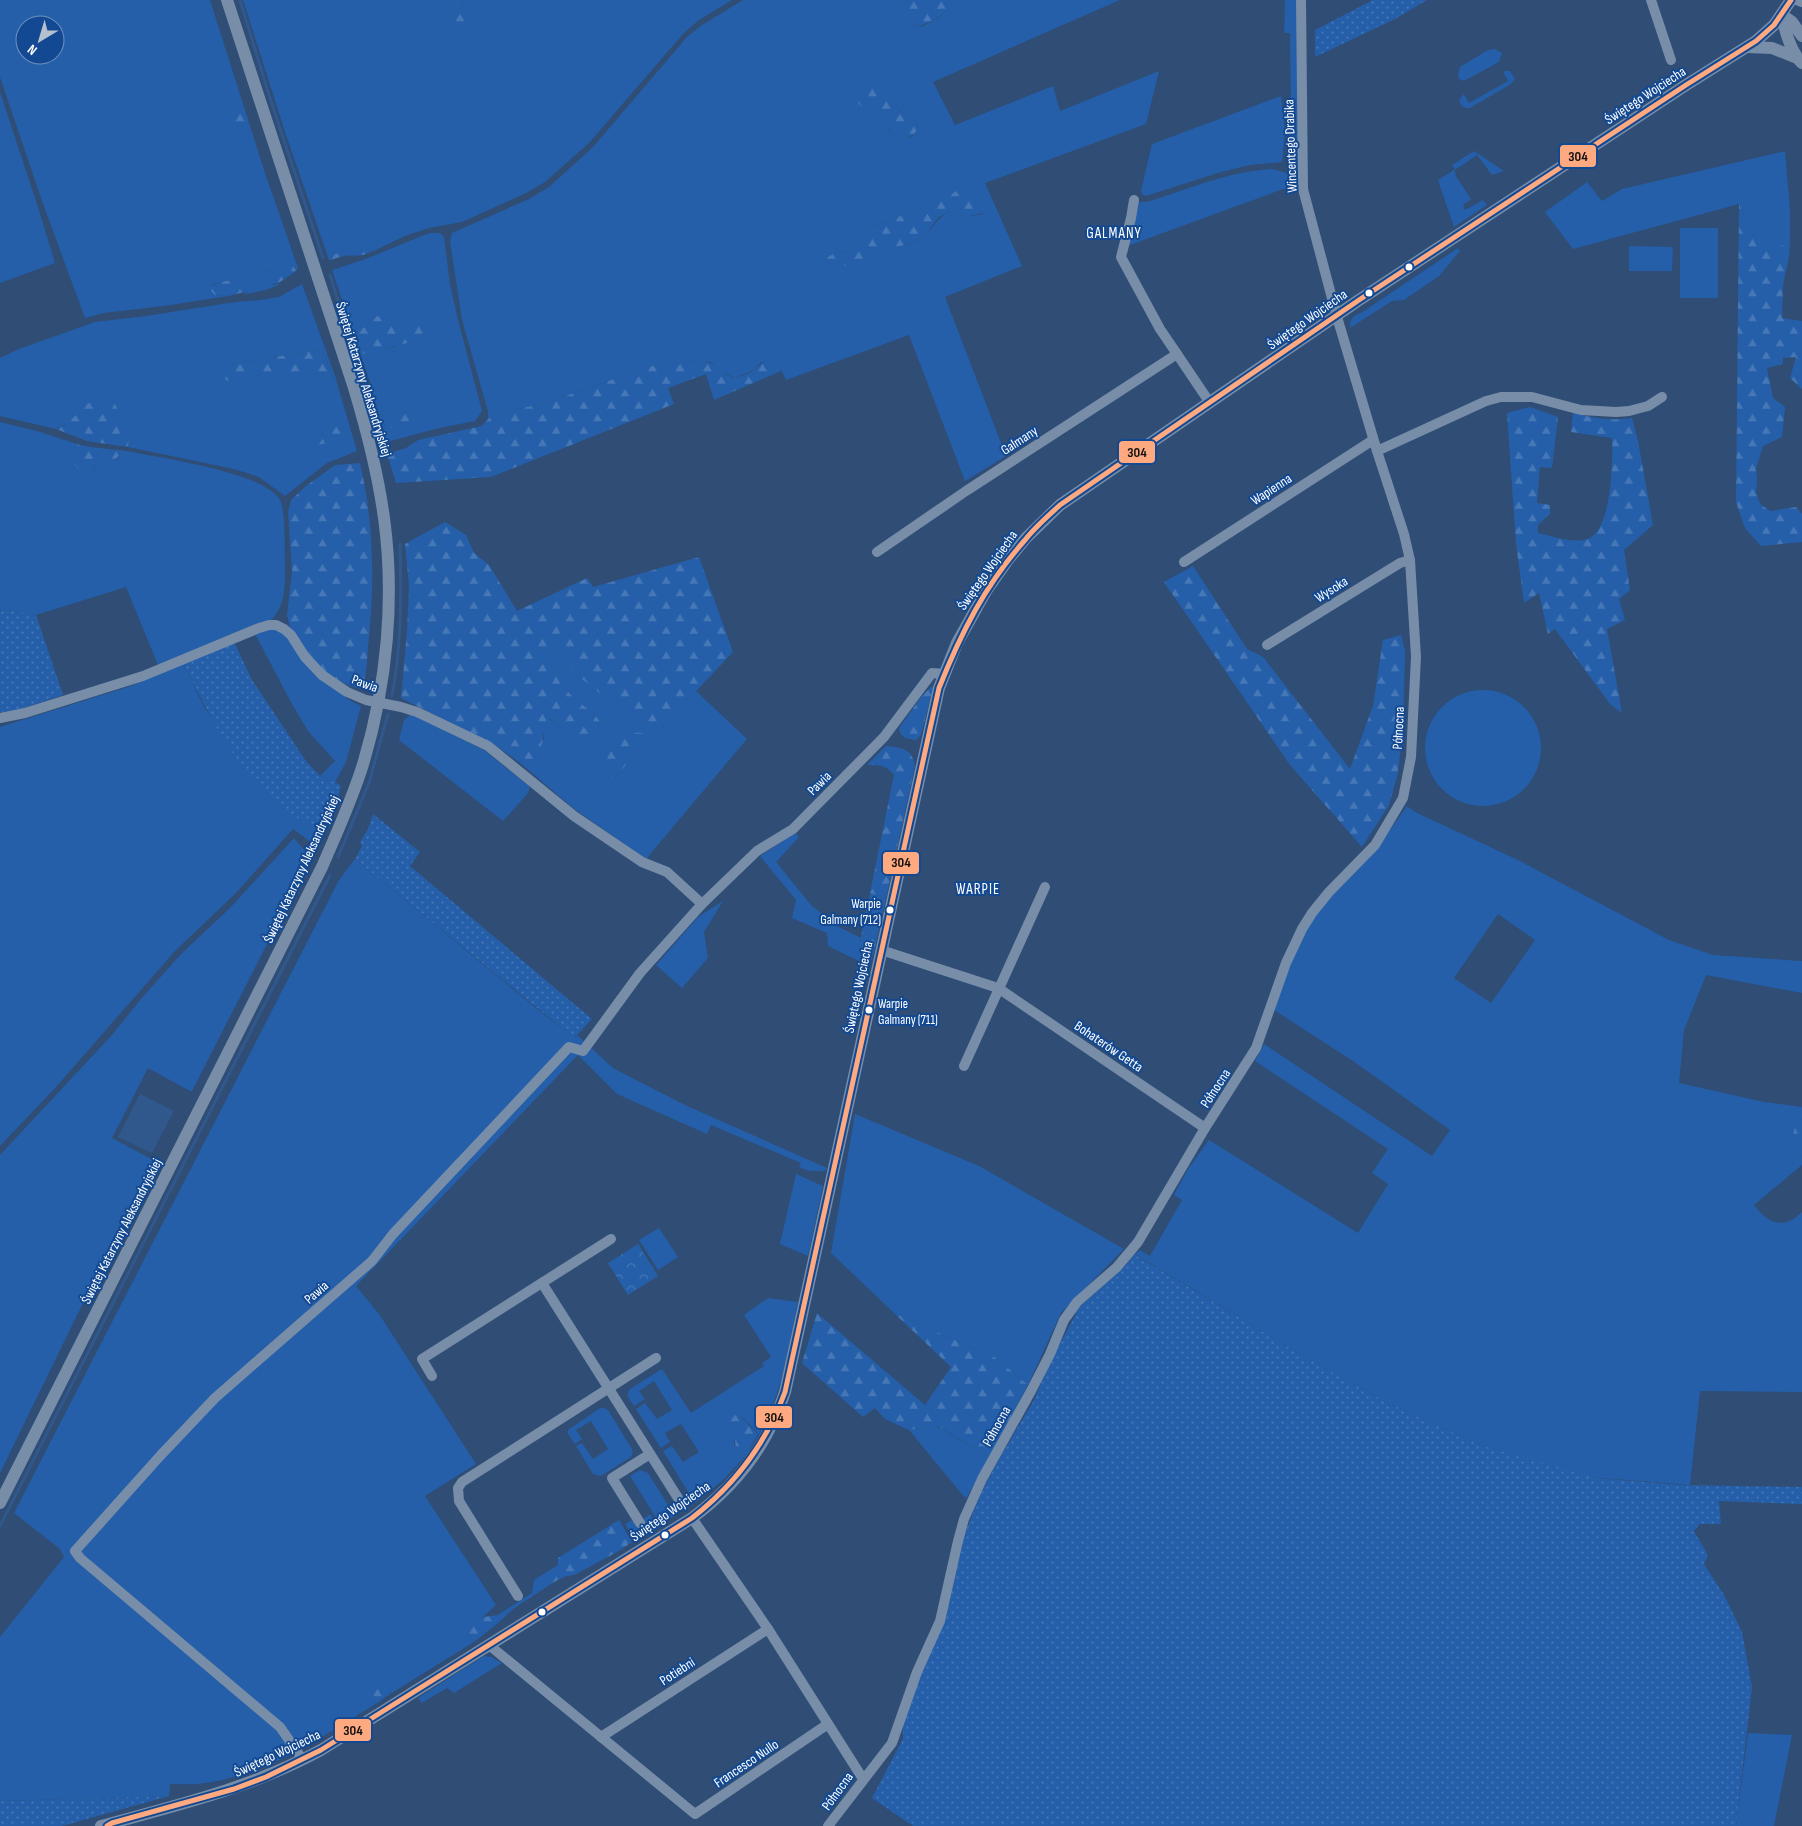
<svg xmlns="http://www.w3.org/2000/svg" width="1802" height="1826" font-family="'Sofia Sans Condensed',sans-serif">
	<defs>
		<pattern id="forest-firs" width="22" height="20" patternUnits="userSpaceOnUse" patternTransform="scale(1.25)"><rect width="22" height="20" fill="#255fa9"/><path d="M5 1l3.5 6h-7zM16 11l3.5 6h-7z" fill="#4677b6"/></pattern>
		<pattern id="park-crowns" width="20" height="18" patternUnits="userSpaceOnUse" patternTransform="scale(1.25)"><rect width="20" height="18" fill="#255fa9"/><path d="M2 6a3 3 0 1 1 6 0M12 15a3 3 0 1 1 6 0" fill="none" stroke="#4677b6"/></pattern>
		<pattern id="garden-dots" width="8" height="8" patternUnits="userSpaceOnUse" patternTransform="scale(1.25)"><rect width="8" height="8" fill="#255fa9"/><path d="M2 2h.1M6 6h.1" fill="none" stroke="#4677b6" stroke-width="1.8" stroke-linecap="round"/></pattern>
	</defs>
	<rect width="100%" height="100%" fill="#2f4d75"/>
	<!-- grass -->
	<g fill="#255fa9" fill-rule="evenodd">
		<path d="M0,0H210L264,170L298,268L296,271L294,265L281,262C277,268 274,271 267,272L272,285L282,283C270,290 255,293 242,294L249,291L235,280L220,282L213,285L215,295L228,296L171,305L104,313L85,318L42,201L0,77ZM25,25H55V55H25Z"/>
		<path d="M243,0H448L451,11L450,20L465,7L461,0H732L699,20L683,34L589,143L545,182L526,193L462,222L429,228L405,236L370,253L373,249L354,246L333,255L331,260H329L285,132Z"/>
		<path d="M743,0H909L905,4L910,23C914,25 917,27 922,26C929,25 952,9 956,3V0H1120L933,82L955,125L1053,86L1060,111L1159,71L1146,124L985,183L1022,266L945,297L1006,456L965,481L909,335L786,380L778,364L761,362L754,370L735,378L719,370L711,362L697,360L682,363L650,366L546,403L499,413L488,419V411L462,320L450,242L452,233L529,199L549,187L593,147L687,37L702,25ZM893,94C895,108 901,114 915,118L918,130L911,137L902,139L889,131L884,122L872,111ZM969,185L983,214L966,217L948,212C936,219 933,229 923,236C898,253 856,254 826,259L837,252L850,251L859,246L870,228L939,201Z"/>
		<path d="M1285,0H1297L1298,152L1297,165L1294,168H1291C1284,159 1289,145 1290,134C1292,101 1290,66 1290,33H1284Z"/>
		<path d="M1495,49L1502,53L1499,62L1464,81L1459,79L1458,75L1460,67L1488,50Z"/>
		<path d="M1505,71H1510L1515,79L1511,84L1470,108H1465L1461,105L1459,100L1464,94L1469,103L1508,81L1503,72Z"/>
		<path d="M0,92L37,204L55,263L0,283Z"/>
		<path d="M1281,96L1285,131L1282,162L1250,165L1221,172L1146,196L1143,195L1141,191L1152,144Z"/>
		<path d="M1474,151L1504,171L1492,175L1477,155L1455,170L1452,165Z"/>
		<path d="M1785,151L1790,210V243L1760,254L1739,204L1573,249L1545,212L1587,182L1602,201L1622,189Z"/>
		<path d="M1271,169C1282,171 1291,173 1297,184L1130,245L1129,238L1139,202H1147C1188,189 1227,172 1271,169Z"/>
		<path d="M1454,170L1456,174L1455,175L1471,199L1463,205L1465,210L1483,200L1487,205L1454,227L1438,180Z"/>
		<rect x="1680" y="228" width="38" height="70"/>
		<path d="M429,233H440L444,237L450,284L457,316L482,411L475,421L439,428L387,442L369,379L332,270L363,260ZM377,316L398,323L395,347L372,350L357,334ZM420,409L386,429L382,415Z"/>
		<path d="M1629,246L1673,247L1672,271H1629Z"/>
		<path d="M1458,248L1460,251L1439,276L1404,300L1392,301L1350,328C1350,318 1353,316 1361,313Z"/>
		<path d="M302,284L335,376L357,451L327,463L285,496L259,477L234,469L128,447L129,439L116,406L87,405L68,423L56,429L0,416V358L19,349L95,322L146,316L235,302L260,300L279,297ZM322,349L333,379L324,381L312,369C293,375 275,372 256,376C246,377 238,380 228,381L233,364Z"/>
		<path d="M0,422L37,431L77,444L79,449L74,454L94,471L96,466L117,459L122,452L127,451C159,458 265,472 280,500C286,512 284,546 285,561C285,582 287,606 270,621L158,665L126,587L36,615L6,610L0,611Z"/>
		<path d="M269,628L281,629L323,681L351,701L361,706L346,762L335,782L320,776L335,761L308,731L292,704L255,634Z"/>
		<path d="M555,643L559,646L576,674L646,725V729L613,779L696,691L747,739L646,859L573,808L519,762L528,764L544,739V728L547,720L549,719C564,728 592,751 600,722C595,713 588,709 580,703C562,688 547,670 550,646Z"/>
		<path d="M183,662L203,705L245,769L266,793L321,834L316,846L293,829L235,894L175,951L56,1087L0,1146V727L131,686Z"/>
		<circle cx="1483" cy="748" r="58"/>
		<path d="M410,715L415,716L484,750L530,787L528,793L503,821L399,740L404,720Z"/>
		<path d="M1407,806L1417,813L1518,860L1669,940L1713,955L1802,961V993L1706,975L1684,1030L1679,1083L1764,1102L1802,1107V1119L1796,1124L1791,1142L1802,1156V1165L1754,1205C1768,1224 1784,1230 1802,1212V1392L1700,1391L1690,1485L1588,1477L1480,1445L1384,1401L1298,1353L1135,1254L1140,1250L1150,1256L1182,1200L1174,1195L1188,1169L1209,1140L1358,1233L1388,1184L1372,1173L1388,1149L1255,1061L1264,1044L1432,1156L1450,1130L1353,1061L1274,1010L1282,983L1299,944L1318,910L1382,841ZM1498,914L1535,940L1491,1003L1454,978Z"/>
		<path d="M795,833L799,837L776,862L811,905L835,925L861,938L859,948L874,952L869,966L828,946L827,933L792,918L796,900L760,856Z"/>
		<path d="M294,838L311,858L192,1091H190L148,1068L112,1138L155,1161L123,1221L0,1473V1155L112,1035L141,999L181,954L230,908Z"/>
		<path d="M355,859L547,1017L575,1038L577,1035L613,1068L636,1080L687,1106L827,1168L825,1171C816,1171 808,1172 799,1167L801,1163L711,1125L707,1134L617,1094L578,1055L356,1286L379,1314L476,1464L425,1496L496,1605L465,1633L469,1641L474,1642L390,1694L391,1690L389,1688C376,1684 370,1686 362,1697L364,1701L374,1705C322,1737 267,1775 205,1783C194,1785 182,1784 170,1784L169,1796L0,1801V1637L64,1557L60,1549L14,1513L339,880Z"/>
		<path d="M870,893L886,898L880,924L864,920Z"/>
		<path d="M723,901L704,932L708,958L682,988L656,965L698,917Z"/>
		<path d="M855,1114L979,1166L1124,1249L1061,1313L1028,1385L996,1358L894,1313L831,1253Z"/>
		<path d="M796,1174L823,1186L808,1256L780,1244Z"/>
		<path d="M659,1228L678,1257L658,1270L639,1240Z"/>
		<path d="M768,1298L798,1302C788,1348 782,1400 755,1440L758,1434L756,1431L741,1416L729,1423L735,1438L734,1445L747,1454L723,1480L695,1503L663,1451L672,1446L683,1462L699,1452L681,1424L665,1433L670,1442L661,1448L636,1409L645,1403L657,1419L672,1410L654,1381L639,1391L645,1399L634,1406L628,1397V1392L630,1389L662,1369L691,1413L764,1366L762,1363L771,1357L744,1315Z"/>
		<path d="M600,1408H604L608,1410L632,1449L633,1453L631,1457L601,1476L593,1474L576,1446L582,1443L593,1459L608,1449L591,1421L576,1430L582,1439L575,1444L568,1434V1430Z"/>
		<path d="M937,1426L989,1457L966,1499L909,1430Z"/>
		<path d="M640,1470L648,1473L675,1516L660,1524L630,1476Z"/>
		<path d="M650,1514L657,1526L635,1540L625,1524L632,1520L636,1525Z"/>
		<path d="M484,1656L491,1657L502,1663L454,1693L447,1688L422,1703L418,1698Z"/>
		<path d="M1748,1733L1792,1735L1774,1826H1736Z"/>
	</g>
	<!-- forest -->
	<g fill="url(#forest-firs)">
		<path d="M448,0H461L470,18L465,26L456,27L450,20L451,11Z"/>
		<path d="M909,0H956V3C951,10 944,13 937,18C917,30 907,30 905,4Z"/>
		<path d="M887,87C900,101 890,111 915,118L918,130C895,153 891,126 875,114C867,107 863,111 856,100L857,95L864,89Z"/>
		<path d="M241,105L248,125L236,127L229,120L228,113L235,106Z"/>
		<path d="M969,184L983,213L966,217L948,212L939,217L925,235L912,242L853,264L836,267L826,258L837,252L850,251L859,246L870,228L939,201Z"/>
		<path d="M1739,204L1760,253L1790,243L1789,256L1783,285L1782,318L1802,321V389L1790,378L1796,357L1783,358V364L1767,368L1773,398L1785,407L1782,437L1763,446L1756,469L1757,480L1756,492L1760,504L1770,511L1796,507L1802,514V542L1761,546L1745,528L1736,502Z"/>
		<path d="M366,239L373,244V249C364,259 354,254 343,256C339,257 335,259 331,260L333,255L354,246L359,240Z"/>
		<path d="M290,258L296,271C284,279 274,291 260,279L261,275L272,271L281,262Z"/>
		<path d="M235,280H247L251,284L249,291L228,296L215,295L210,290C216,281 225,281 235,280Z"/>
		<path d="M377,316L398,323L421,322L424,332L415,341L363,354L356,334Z"/>
		<path d="M322,349L333,380L324,381L312,369L299,373L255,376L243,380L228,381L222,377L227,369L233,364Z"/>
		<path d="M697,360C716,360 718,373 735,378C742,376 748,374 754,370C764,362 764,358 778,364L781,371L714,400L706,374L668,388L674,404L491,477L396,483L387,454L406,448L418,440L482,426L488,419L499,413L546,403L650,366L682,363Z"/>
		<path d="M105,398L113,401L116,406L124,423L129,439L128,447L87,441L56,429C60,427 64,426 67,423C81,413 85,399 105,398Z"/>
		<path d="M1530,407L1558,417L1552,468L1540,467L1537,503L1550,505V514L1538,525V533C1553,536 1572,544 1588,539C1612,530 1613,460 1612,438L1571,432L1573,412C1593,419 1612,421 1632,418L1638,441L1653,525L1624,550L1630,590L1619,599L1625,620L1607,629L1622,713L1610,704L1555,629L1548,634L1539,593L1524,603L1516,544L1507,413Z"/>
		<path d="M420,409L422,415L415,421L386,429L382,415Z"/>
		<path d="M346,424L351,438L317,445L311,441L312,436L323,430Z"/>
		<path d="M77,444L90,447L127,451C119,453 117,460 109,463C106,465 100,463 97,466C94,468 93,472 89,475C80,474 76,467 72,459L74,454L79,449Z"/>
		<path d="M360,463C374,523 375,585 368,647C367,660 367,676 362,689L350,686L324,673L307,656L290,628L287,615L292,571L288,512L291,500L306,486L335,465Z"/>
		<path d="M445,522L466,535L474,553L489,565L517,611L587,578L593,587L699,557L733,652L613,779L604,766C607,755 612,741 623,735C628,732 638,733 643,733L646,725L607,699L576,674L559,646L555,643L550,646C547,670 562,688 580,703C588,709 595,713 600,722C592,751 564,729 550,719L547,720C540,740 547,748 528,765L519,762L495,745L401,698L407,631L409,586L405,544Z"/>
		<path d="M1193,566L1247,649L1263,657L1350,769L1373,706L1383,640L1401,635L1405,651L1403,725L1398,773L1389,805L1362,847L1290,765L1164,582Z"/>
		<path d="M932,686L933,688L921,735L916,740C907,739 900,738 899,728L922,696Z"/>
		<path d="M886,746C902,748 912,748 915,766L886,898L870,893L894,775C887,765 878,765 867,765Z"/>
		<path d="M864,920L880,924L874,952L859,948Z"/>
		<path d="M1802,1119V1156L1791,1142L1796,1123Z"/>
		<path d="M817,1313L925,1405L951,1367L894,1313L996,1358L1028,1385L989,1457L938,1426L909,1430L885,1419L875,1408L863,1417L802,1363Z"/>
		<path d="M736,1415L740,1416L758,1434L747,1454L741,1457L736,1453L735,1438L729,1423L731,1417Z"/>
		<path d="M619,1520L632,1542L619,1551L574,1575L566,1576L554,1582L513,1609L498,1623L474,1642L469,1641L465,1637L464,1633L483,1617L498,1615L532,1593L534,1580L558,1565V1558Z"/>
		<path d="M379,1685L389,1688L391,1690L390,1694L374,1705H368L363,1701L362,1696L369,1688Z"/>
	</g>
	<!-- park -->
	<path fill="url(#park-crowns)" d="M638,1244L658,1276L628,1295L608,1263Z"/>
	<!-- garden -->
	<g fill="url(#garden-dots)">
		<path d="M1373,0H1427L1395,19L1315,57V30Z"/>
		<path d="M6,610L36,615L63,695L6,714L0,712V611Z"/>
		<path d="M234,642L252,680L306,761L320,776L335,782L341,786L337,801L321,834C303,821 282,809 265,793C229,756 205,708 183,662Z"/>
		<path d="M373,814L420,852L410,866L592,1019L574,1038L355,859L362,846L360,842L368,829Z"/>
		<path d="M1134,1254L1298,1353L1384,1401L1480,1445L1596,1478L1681,1485L1802,1487V1504L1719,1501L1721,1524H1700L1694,1531L1708,1555L1704,1564L1724,1595L1742,1632L1752,1687L1736,1826H913L872,1798L903,1739V1724L965,1533L981,1493L999,1459L1034,1400L1051,1360L1076,1314L1074,1312L1126,1265Z"/>
		<path d="M169,1796L62,1826H0V1801Z"/>
	</g>
	<!-- water -->
	<path fill="#31588d" d="M140,1094L174,1111L152,1153L118,1137Z"/>
	<g fill="none" stroke-linecap="round" stroke-linejoin="round">
		<!-- stream -->
		<g stroke="#31588d" stroke-width="3">
			<path d="M240,0L269,95L323,258"/>
			<path d="M330,275L382,441"/>
			<path d="M392,696C402,645 401,595 400,544"/>
			<path d="M338,857L369,783L388,714"/>
			<path d="M0,1526L330,875"/>
		</g>
		<!-- minor -->
		<g stroke="#778da8" stroke-width="10">
			<path d="M1651,0L1671,60"/>
			<path d="M1797,0L1802,2"/>
			<path d="M1134,200L1131,218L1121,257L1160,329L1177,354"/>
			<path d="M1377,451L1486,401L1501,397H1532L1581,410L1616,412L1629,411L1648,406L1662,397"/>
			<path d="M877,552L966,491L1177,354L1210,403"/>
			<path d="M1184,562L1373,440"/>
			<path d="M1267,645L1400,563L1410,560"/>
			<path d="M0,718L25,713L143,676L259,628L269,625H276L284,629L291,635L305,657L322,675L347,692L366,700L401,707L417,712L488,746L574,816L642,862L667,872L702,904"/>
			<path d="M881,950L998,988L1205,1128"/>
			<path d="M964,1066L1045,887"/>
			<path d="M542,1283L678,1498"/>
			<path d="M432,1376L422,1359L611,1239"/>
			<path d="M692,1518L768,1629L863,1779"/>
			<path d="M640,1523L612,1478L650,1454"/>
			<path d="M518,1596L459,1501L458,1488L462,1482L656,1358"/>
			<path d="M489,1645L695,1814L828,1724"/>
			<path d="M601,1737L768,1629"/>
			<path d="M303,1760L280,1727L80,1558L75,1551L160,1456L215,1398L372,1261L393,1234L569,1047L583,1051L640,973L702,904L757,851L793,829L884,737L932,673L944,674"/>
			<path d="M828,1826L892,1743L917,1672L940,1621L958,1541L964,1519L982,1479L1031,1391L1050,1354L1064,1320L1077,1302L1117,1267L1138,1242L1205,1128L1256,1048L1286,963L1302,929L1312,913L1329,892L1375,845L1403,798L1411,757L1416,657L1410,560L1404,534L1377,451L1337,317L1303,189L1301,0"/>
		</g>
		<!-- tertiary -->
		<g stroke="#778da8" stroke-width="12">
			<path d="M1782,15C1785,31 1790,51 1802,63"/>
			<path d="M1782,15L1792,22L1802,36"/>
			<path d="M1748,47L1772,48L1797,58"/>
			<path d="M0,1503L322,867C337,832 353,798 364,761C387,683 395,598 384,518C378,474 367,431 354,388L227,0"/>
			<path d="M101,1826C178,1805 251,1788 321,1750L692,1518C736,1486 768,1444 785,1392L939,688L957,643L986,591L1007,561L1026,538L1060,505L1359,300L1686,85L1756,41L1774,25L1791,0"/>
		</g>
		<!-- bus-1 casing -->
		<g stroke="#124992" stroke-width="9">
			<path id="bus-1" d="M107,1826L112,1823L234,1789L266,1777L321,1750L692,1518C736,1484 766,1444 785,1392L939,688C961,633 985,585 1025,540C1035,527 1048,516 1060,505L1359,300L1686,85L1756,41L1774,25L1791,0"/>
		</g>
		<!-- bus-1 -->
		<use href="#bus-1" stroke="#ffa980" stroke-width="5"/>
	</g>
	<!-- markers -->
	<g fill="#fff" stroke="#124992" stroke-width="2">
		<circle cx="1409" cy="267" r="4.5"/>
		<circle cx="1369" cy="293" r="4.5"/>
		<circle cx="890" cy="910" r="4.5"/>
		<circle cx="869" cy="1010" r="4.5"/>
		<circle cx="665" cy="1535" r="4.5"/>
		<circle cx="542" cy="1612" r="4.5"/>
	</g>
	<g text-anchor="middle" stroke-width="4" stroke-linejoin="round" paint-order="stroke">
		<!-- bus labels -->
		<g font-size="13" fill="#fff" stroke="#124992" text-anchor="end">
			<text x="881" y="908">Warpie<tspan x="881" dy="16">Galmany (712)</tspan></text>
			<text x="878" y="1008" text-anchor="start">Warpie<tspan x="878" dy="16">Galmany (711)</tspan></text>
		</g>
		<!-- street labels -->
		<g font-size="14" fill="#fff" stroke="#124992">
			<text transform="translate(1645 95) rotate(-33)" y="5">Świętego Wojciecha</text>
			<text transform="translate(1290 146) rotate(-92)" y="5">Wincentego Drabika</text>
			<text transform="translate(1307 319) rotate(-35)" y="5">Świętego Wojciecha</text>
			<text transform="translate(364 379) rotate(73)" y="5">Świętej Katarzyny Aleksandryjskiej</text>
			<text transform="translate(1019 440) rotate(-33)" y="5">Galmany</text>
			<text transform="translate(1271 489) rotate(-33)" y="5">Wapienna</text>
			<text transform="translate(987 570) rotate(-55)" y="5">Świętego Wojciecha</text>
			<text transform="translate(1331 589) rotate(-32)" y="5">Wysoka</text>
			<text transform="translate(365 683) rotate(20)" y="5">Pawia</text>
			<text transform="translate(1398 728) rotate(-87)" y="5">Północna</text>
			<text transform="translate(819 783) rotate(-45)" y="5">Pawia</text>
			<text transform="translate(301 869) rotate(-65)" y="5">Świętej Katarzyny Aleksandryjskiej</text>
			<text transform="translate(858 987) rotate(-78)" y="5">Świętego Wojciecha</text>
			<text transform="translate(1109 1046) rotate(34)" y="5">Bohaterów Getta</text>
			<text transform="translate(1215 1088) rotate(-57)" y="5">Północna</text>
			<text transform="translate(121 1231) rotate(-63)" y="5">Świętej Katarzyny Aleksandryjskiej</text>
			<text transform="translate(316 1292) rotate(-41)" y="5">Pawia</text>
			<text transform="translate(996 1426) rotate(-61)" y="5">Północna</text>
			<text transform="translate(670 1511) rotate(-35)" y="5">Świętego Wojciecha</text>
			<text transform="translate(677 1671) rotate(-33)" y="5">Potiebni</text>
			<text transform="translate(277 1753) rotate(-25)" y="5">Świętego Wojciecha</text>
			<text transform="translate(746 1763) rotate(-34)" y="5">Francesco Nullo</text>
			<text transform="translate(837 1791) rotate(-54)" y="5">Północna</text>
		</g>
		<!-- neighbourhood labels -->
		<g font-size="15" letter-spacing="1" fill="#fff" stroke="#124992">
			<text x="1114" y="238">GALMANY</text>
			<text x="978" y="894">WARPIE</text>
		</g>
	</g>
	<g stroke="#124992" stroke-width="2">
		<rect x="1559" y="144" width="38" height="24" rx="5" fill="#ffa980"/>
		<rect x="1118" y="440" width="38" height="24" rx="5" fill="#ffa980"/>
		<rect x="882" y="851" width="38" height="24" rx="5" fill="#ffa980"/>
		<rect x="755" y="1405" width="38" height="24" rx="5" fill="#ffa980"/>
		<rect x="334" y="1718" width="38" height="24" rx="5" fill="#ffa980"/>
	</g>
	<g font-size="14" text-anchor="middle" font-weight="bold" fill="#111">
		<text x="1578" y="161">304</text>
		<text x="1137" y="457">304</text>
		<text x="901" y="867">304</text>
		<text x="774" y="1422">304</text>
		<text x="353" y="1735">304</text>
	</g>
	<!-- north arrow -->
	<g transform="translate(40 40) rotate(218)"><circle r="24" fill="#124992" stroke="#7192be"/>
	<path d="M0-4L9 19L0 12L-9 19Z" fill="#b6c1cf"/>
	<text y="-8" font-size="14" font-weight="bold" text-anchor="middle" fill="#ffffff">N</text>
	</g>
</svg>
